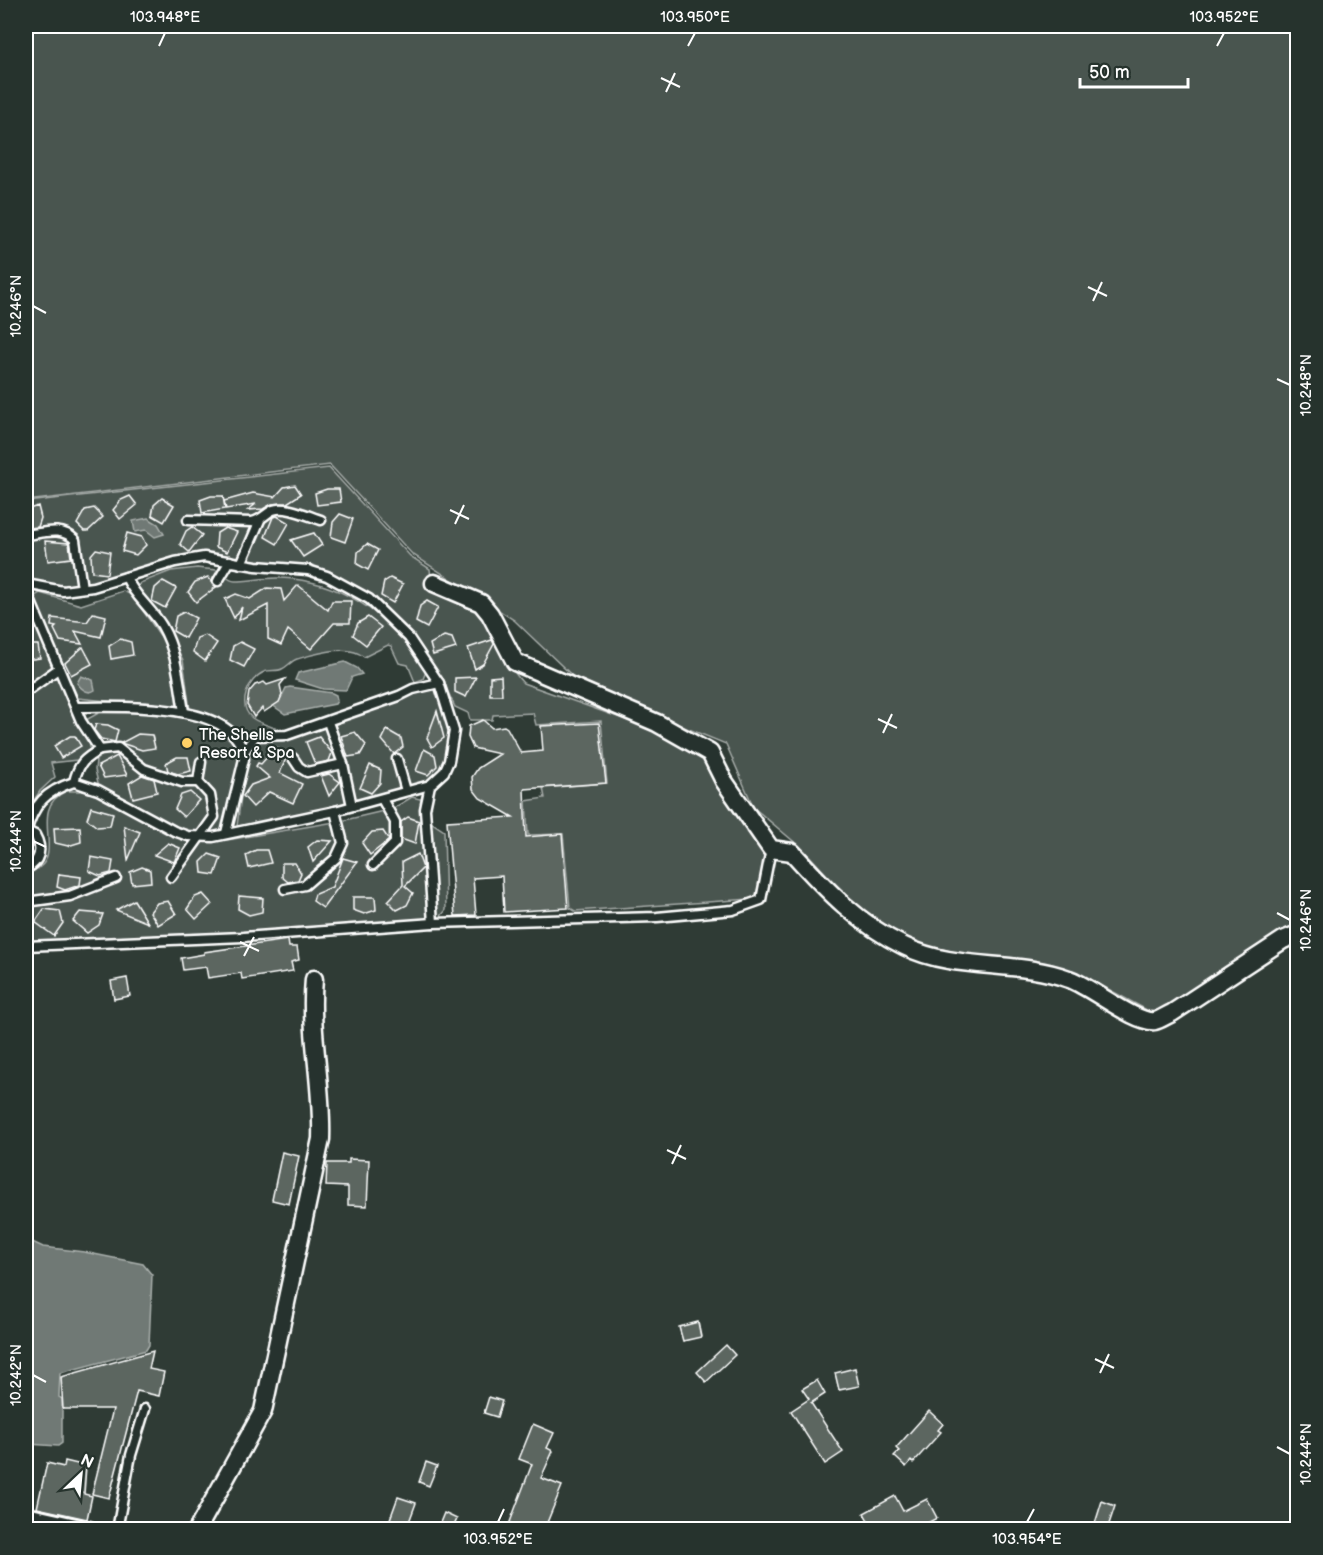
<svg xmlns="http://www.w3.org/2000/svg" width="1323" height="1555" font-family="'Balsamiq Sans',sans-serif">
	<rect width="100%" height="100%" fill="#2f3b35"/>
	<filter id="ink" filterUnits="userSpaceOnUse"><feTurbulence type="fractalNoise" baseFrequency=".0167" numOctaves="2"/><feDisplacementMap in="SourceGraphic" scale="12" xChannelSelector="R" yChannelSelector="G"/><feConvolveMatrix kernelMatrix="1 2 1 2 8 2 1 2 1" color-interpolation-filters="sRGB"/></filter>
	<g filter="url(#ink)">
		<!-- green -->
		<g fill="#4a544f" stroke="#a4aaa7" stroke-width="1.5">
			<path d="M26,26H1297V927L1154,1014L1077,972L964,954L907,941L852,902L805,851L754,808L726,744L583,686L514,620L412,554L330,465L26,501Z"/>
			<path d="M329,468L410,556L430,569L432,587C443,592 471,599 479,607C500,628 503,662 523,683L685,741L708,754L768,850L756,895L751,899L575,911L570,908L563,834L528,835L526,801L545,798L543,788L607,783L601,721L536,725L533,713L493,715L492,720H470L468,713L455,707L440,675L408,632L328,575L202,555L63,590L26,583V502Z"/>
			<path d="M197,568C203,569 210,569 216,570C223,573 228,581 235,581C250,581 266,577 281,578C344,581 392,618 427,669L423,679L415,682L408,665L399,663L391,646L388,645L364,657C349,643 315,654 297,659C291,661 287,667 282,669C277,672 270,669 264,672C248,679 237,705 252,718C259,723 270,726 278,729V733L238,732L190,710L183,660L165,625L137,588L140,583L171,571Z"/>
			<path d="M123,591L132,595L173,654L179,699L175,708L78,698L33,597L40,593L81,605Z"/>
			<path d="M26,600L90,741V749L77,760L51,763L55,777L40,791L26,812Z"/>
			<path d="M432,687L438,690L450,731L447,757L444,766L429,784L381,798L238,829L237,826L247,753L254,740L282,741Z"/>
			<path d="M125,710C163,714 219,713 240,751L224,831L200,836L174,830L99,787L95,770L96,760L104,753L86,724V720L102,711Z"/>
			<path d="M66,791H89L179,837L215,842L341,821L392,809L412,797L424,800L428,820L444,831L446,910L436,922L243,936L31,943L29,927L26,925V873C74,862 23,811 66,791Z"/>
		</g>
		<!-- water -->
		<g fill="#707975" stroke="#a9afac" stroke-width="1.5">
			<path d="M148,518L158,524L164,534L155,537L146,530L135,532L133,521Z"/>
			<path d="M345,662L357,668L362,674L352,677L346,690L323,689L295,680L298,673Z"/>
			<path d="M81,676L93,680L95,690C88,695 81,689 77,683Z"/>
			<path d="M290,687L332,693L336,695L337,701L335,704L285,714L272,705L279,702L286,688Z"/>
			<path d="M26,1239L43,1247L84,1252L143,1264L152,1275L149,1345L146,1350L60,1373L59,1397L62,1399V1443L58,1446L28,1444L26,1439Z"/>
		</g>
		<!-- building -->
		<g fill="#5b6661" stroke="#fff" stroke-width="1.5">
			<path d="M295,485L301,494L287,503L272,504L263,509L248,510L256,504L226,509L224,501L253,493L275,497L284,487Z"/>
			<path d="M327,489H339L341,502L317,505L315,493Z"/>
			<path d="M130,496L137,505L120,519L113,510L121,500Z"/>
			<path d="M211,496H223L225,509L202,513L200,500Z"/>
			<path d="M162,498L174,505L164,522L152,515L154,505Z"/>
			<path d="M38,506L41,518L38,527L29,528L26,521V510Z"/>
			<path d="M94,508L103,517L88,531H84L77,524L85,510Z"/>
			<path d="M340,514L353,519L345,542L331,537L333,522Z"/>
			<path d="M277,516L289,523L277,544L265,537L273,517Z"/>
			<path d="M192,527L202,535L189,552L180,544L186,531Z"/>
			<path d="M225,528L237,532L227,552L216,547L217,533Z"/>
			<path d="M127,533L142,537L146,545L136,555L122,551Z"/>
			<path d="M314,533L322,545L303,557L291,540Z"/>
			<path d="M45,541L69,543L71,558L48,561Z"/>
			<path d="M367,544L378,550L368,570L357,564L358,552Z"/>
			<path d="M96,549L110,552L107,574L92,572L91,555Z"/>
			<path d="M208,577L216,587L196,602L188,592L195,582Z"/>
			<path d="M390,578L403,584L393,603L381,596L384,582Z"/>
			<path d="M163,581L176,588L165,608L152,601L155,588Z"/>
			<path d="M298,585L328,610L332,601H351L350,623H334L311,649L288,630L281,645L268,639V605L239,620L242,607L234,618L225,599L236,594L250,599L267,588L281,589L284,601Z"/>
			<path d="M427,601L438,607L427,628L416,622L420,606Z"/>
			<path d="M184,612L196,618L185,638L173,631L176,616Z"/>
			<path d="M93,613L106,616L101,637L75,631L82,644L60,641L54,629L56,627L51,626L52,618L87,622Z"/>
			<path d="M368,617L381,627L366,645L353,635L358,623Z"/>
			<path d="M205,635L217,643L205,661L193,652L197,638Z"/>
			<path d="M444,636L452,638L456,648L433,655L430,644Z"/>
			<path d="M120,639L131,642L133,655L111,659L109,646Z"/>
			<path d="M492,640L494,644L483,664L475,669L468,648Z"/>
			<path d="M240,642L254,649L244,667L230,660L233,646Z"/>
			<path d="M26,645H38L40,658L26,660Z"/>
			<path d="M83,647L92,664L71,675L65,663Z"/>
			<path d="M501,676L502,695H490V677Z"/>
			<path d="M476,677L466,697L455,692V678Z"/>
			<path d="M285,679L280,685L282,695L279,702L264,712L262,708L254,717L247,705L249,692L255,685L264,682L267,685Z"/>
			<path d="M437,711L444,738L432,747L427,738Z"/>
			<path d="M483,720L492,728L504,726L507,728L521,753L543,751L541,726L599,723L606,783L524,789L526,837L562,834L568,908L504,912L502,876L473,878L476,915L455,916L447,821L513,817L480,798L473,789L472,777L478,768L500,754L473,748L468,737L469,726Z"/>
			<path d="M96,724L108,725L118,730L115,742L101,739L94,730Z"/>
			<path d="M387,730L401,738L403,747L394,754L382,740Z"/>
			<path d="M355,732L366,745L360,755L348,757L341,736Z"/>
			<path d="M138,734L152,735L155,748L142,750L121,743Z"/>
			<path d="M70,736H75L81,746L61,758L54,746Z"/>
			<path d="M319,737L332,753L329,761L315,764L306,742Z"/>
			<path d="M276,747L287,756L280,773L302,784L293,803L269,792L253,807L243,796L251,785L270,778L256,766L258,763L261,764Z"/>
			<path d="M424,749L435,755L437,766L428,775L416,771Z"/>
			<path d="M117,756L127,775L104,778L98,766Z"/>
			<path d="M177,757H188L191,771L178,774L168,771L166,763Z"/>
			<path d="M370,765L381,770L380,783L371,793L360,788Z"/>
			<path d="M329,774L340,782L329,796L321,776Z"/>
			<path d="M142,775L154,779L157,792L133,798L129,783Z"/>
			<path d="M190,792L199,800L184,817L175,809L181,795Z"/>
			<path d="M91,807L113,813L110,826L97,827L87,819Z"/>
			<path d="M408,817L419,821L415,844L401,839V822Z"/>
			<path d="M124,826L140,832L128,860Z"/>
			<path d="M80,827L81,842L68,846L55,843L54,828Z"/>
			<path d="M383,831L389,840L370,855L362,843L372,832Z"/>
			<path d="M317,840L332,841L313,862L308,847Z"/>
			<path d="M168,843L180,848L174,862L154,855Z"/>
			<path d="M256,850H267L271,863L249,868L246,855Z"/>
			<path d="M209,854L221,858L215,875L202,873L201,862Z"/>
			<path d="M418,854L423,868L405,886L413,893L407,905L397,910L388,901L403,885L402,862Z"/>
			<path d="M91,857L113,861L111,873L100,876L89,871Z"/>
			<path d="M343,858L357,862L323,908L313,901L315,894L332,887Z"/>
			<path d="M282,863H295L301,873L298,880L288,882L282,877Z"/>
			<path d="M142,867L150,870L151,882L132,884L130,872Z"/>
			<path d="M59,874L81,877L80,885L65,890L57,887Z"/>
			<path d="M203,894L212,904L196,919L187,909L195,897Z"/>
			<path d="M239,896L263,898L262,912L249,915L238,909Z"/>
			<path d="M353,897H375L376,910L364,914L353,910Z"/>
			<path d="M134,900L148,923L116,910Z"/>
			<path d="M168,901L176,914L158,925L150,912L157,903Z"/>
			<path d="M44,909L60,911L63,923L54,936L35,922Z"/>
			<path d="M80,912L103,914L99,925L87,933L73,921Z"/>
			<path d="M288,940L289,947H297L299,960L291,962L293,971L242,979L241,973L208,978L206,967L183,970L181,958L204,954V952Z"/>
			<path d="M127,978L130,996L114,999L111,981Z"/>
			<path d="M282,1152L299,1156L289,1204L272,1200Z"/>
			<path d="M349,1159L369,1160L367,1206L348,1205V1187L326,1186L327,1163H349Z"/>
			<path d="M698,1322L701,1337L683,1341L679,1327Z"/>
			<path d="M726,1345L735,1355L706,1382L697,1372Z"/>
			<path d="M153,1351L149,1369L164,1372L159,1396L137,1391L109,1498L92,1494L113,1409H63L61,1377Z"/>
			<path d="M855,1368L859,1386L839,1390L835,1373Z"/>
			<path d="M817,1380L825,1394L811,1403L843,1452L825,1464L791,1411L809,1399L802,1389Z"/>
			<path d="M489,1397L502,1401L497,1417L484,1413Z"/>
			<path d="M929,1411L943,1424L938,1430L941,1432L913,1463L911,1461L906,1467L894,1456L899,1451L896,1448Z"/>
			<path d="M533,1424L554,1433L547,1448L553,1451L541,1478L562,1486L544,1530H507L532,1464L519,1459Z"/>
			<path d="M65,1461L86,1466L84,1494L92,1496L87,1519L37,1508L47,1463L64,1467Z"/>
			<path d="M426,1462L437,1466L429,1486L419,1482Z"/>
			<path d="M895,1496L903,1511L927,1499L937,1518L914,1530H886L882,1522L872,1528L864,1513Z"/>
			<path d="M398,1497L416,1503L406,1530H386Z"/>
			<path d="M1102,1501L1115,1506L1107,1530H1093Z"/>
			<path d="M444,1513L457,1519L452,1530H437Z"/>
		</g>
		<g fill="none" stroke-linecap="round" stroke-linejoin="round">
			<!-- lane casing -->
			<g stroke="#fff" stroke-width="13">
				<g id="lane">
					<path d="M188,520L252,522C262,520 265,514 273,510C286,505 308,516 321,520"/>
					<path d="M26,535C43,533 62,526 75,540L82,588"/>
					<path d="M241,564L260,520"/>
					<path d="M126,577C134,596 151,608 162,626C177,652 179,682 184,712"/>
					<path d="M218,581L230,561"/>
					<path d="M26,584L63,591L93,587L175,562L204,557L256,566L308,570L327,576L369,599L409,638L439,683L454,731L449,761L444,772L430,785L335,811L213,837L188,836L174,831L98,790L74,782C46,791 33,804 26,833"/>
					<path d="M26,590L81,721L100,750C84,758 78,765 74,782"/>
					<path d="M30,689L58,669"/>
					<path d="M76,707C116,707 241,700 244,759L226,833"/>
					<path d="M328,722L343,764L352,806"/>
					<path d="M100,750L118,748L144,769L182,782H198L210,795L214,817L171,877"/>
					<path d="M244,752L255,736L287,735L399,696L413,689L439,683"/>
					<path d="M293,758L299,767L307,772L343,764"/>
					<path d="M397,759L406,791"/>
					<path d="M198,782L201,762"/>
					<path d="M430,785L425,809L433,923"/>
					<path d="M26,831L35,835C43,849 40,862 26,869"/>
					<path d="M373,865L395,843V822L382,799"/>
					<path d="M285,889L305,885L336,858L343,843L335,811"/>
					<path d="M26,902L70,896L116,878"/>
					<path d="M26,946L243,937L433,923L657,917L733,910L761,900L771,849"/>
					<path d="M117,1530L131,1455L145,1409"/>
				</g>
			</g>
			<!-- street casing -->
			<g stroke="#fff" stroke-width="21">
				<g id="street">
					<path d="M434,583L481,603L490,614L515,662L657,723L710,753L724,781L771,849L792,852C825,889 860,925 904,946C956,972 1016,959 1069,979C1090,986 1136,1024 1155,1021C1160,1020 1167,1015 1172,1013L1283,940L1298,934"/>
					<path d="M26,1516L89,1530"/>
					<path d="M197,1530L263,1411L321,1139C323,1085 309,1032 314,979"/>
				</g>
			</g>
			<!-- lane -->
			<use href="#lane" stroke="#26332d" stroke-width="8"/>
			<!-- street -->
			<use href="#street" stroke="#26332d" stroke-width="16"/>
		</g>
	</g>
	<!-- ticks -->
	<path fill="none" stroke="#fff" stroke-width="2" d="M159,46L165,33M688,46L695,33M1217,46L1224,33M661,78L680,87M666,92L675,73M1088,287L1107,296M1093,301L1102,282M33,306L46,313M1277,379L1290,385M450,510L469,519M455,524L464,505M878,719L897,728M883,733L892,714M33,841L46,847M1277,913L1290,920M240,942L259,951M244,956L254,937M667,1150L686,1159M672,1164L681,1145M1095,1359L1114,1368M1100,1373L1109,1354M33,1375L46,1382M1277,1447L1290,1454M498,1522L504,1509M1027,1522L1034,1509"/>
	<!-- markers -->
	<circle fill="#ffd166" stroke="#26332d" stroke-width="2" cx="187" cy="743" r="6"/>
	<g text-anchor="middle" stroke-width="4.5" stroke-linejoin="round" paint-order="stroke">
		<!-- poi labels -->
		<g font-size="16" fill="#fff" stroke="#26332d" text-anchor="start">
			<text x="199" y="740">The Shells<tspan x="199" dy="18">Resort &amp; Spa</tspan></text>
		</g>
	</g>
	<!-- margin -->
	<rect width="1323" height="1555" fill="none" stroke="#26332d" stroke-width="66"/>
	<!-- north arrow -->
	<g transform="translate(81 1474) rotate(26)" stroke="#26332d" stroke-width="4.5" paint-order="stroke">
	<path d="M0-4.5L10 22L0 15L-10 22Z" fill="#ffffff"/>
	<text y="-9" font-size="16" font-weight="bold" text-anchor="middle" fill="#ffffff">N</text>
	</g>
	<!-- scale -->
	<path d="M1080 78v9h108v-9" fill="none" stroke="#ffffff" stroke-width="3"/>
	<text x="1089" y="78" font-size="18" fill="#ffffff" stroke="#26332d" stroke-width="4.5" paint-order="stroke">50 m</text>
	<rect x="33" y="33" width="1257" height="1489" fill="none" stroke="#fff" stroke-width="2"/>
	<g font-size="15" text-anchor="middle" fill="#fff">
		<text x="165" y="22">103.948°E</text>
		<text x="695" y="22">103.950°E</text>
		<text x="1224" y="22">103.952°E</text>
		<text transform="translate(16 306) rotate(-90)" y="5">10.246°N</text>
		<text transform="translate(1306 385) rotate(-90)" y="5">10.248°N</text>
		<text transform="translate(16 841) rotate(-90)" y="5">10.244°N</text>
		<text transform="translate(1306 920) rotate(-90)" y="5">10.246°N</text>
		<text transform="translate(16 1375) rotate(-90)" y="5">10.242°N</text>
		<text transform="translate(1306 1454) rotate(-90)" y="5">10.244°N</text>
		<text x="498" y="1544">103.952°E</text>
		<text x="1027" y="1544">103.954°E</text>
	</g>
</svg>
